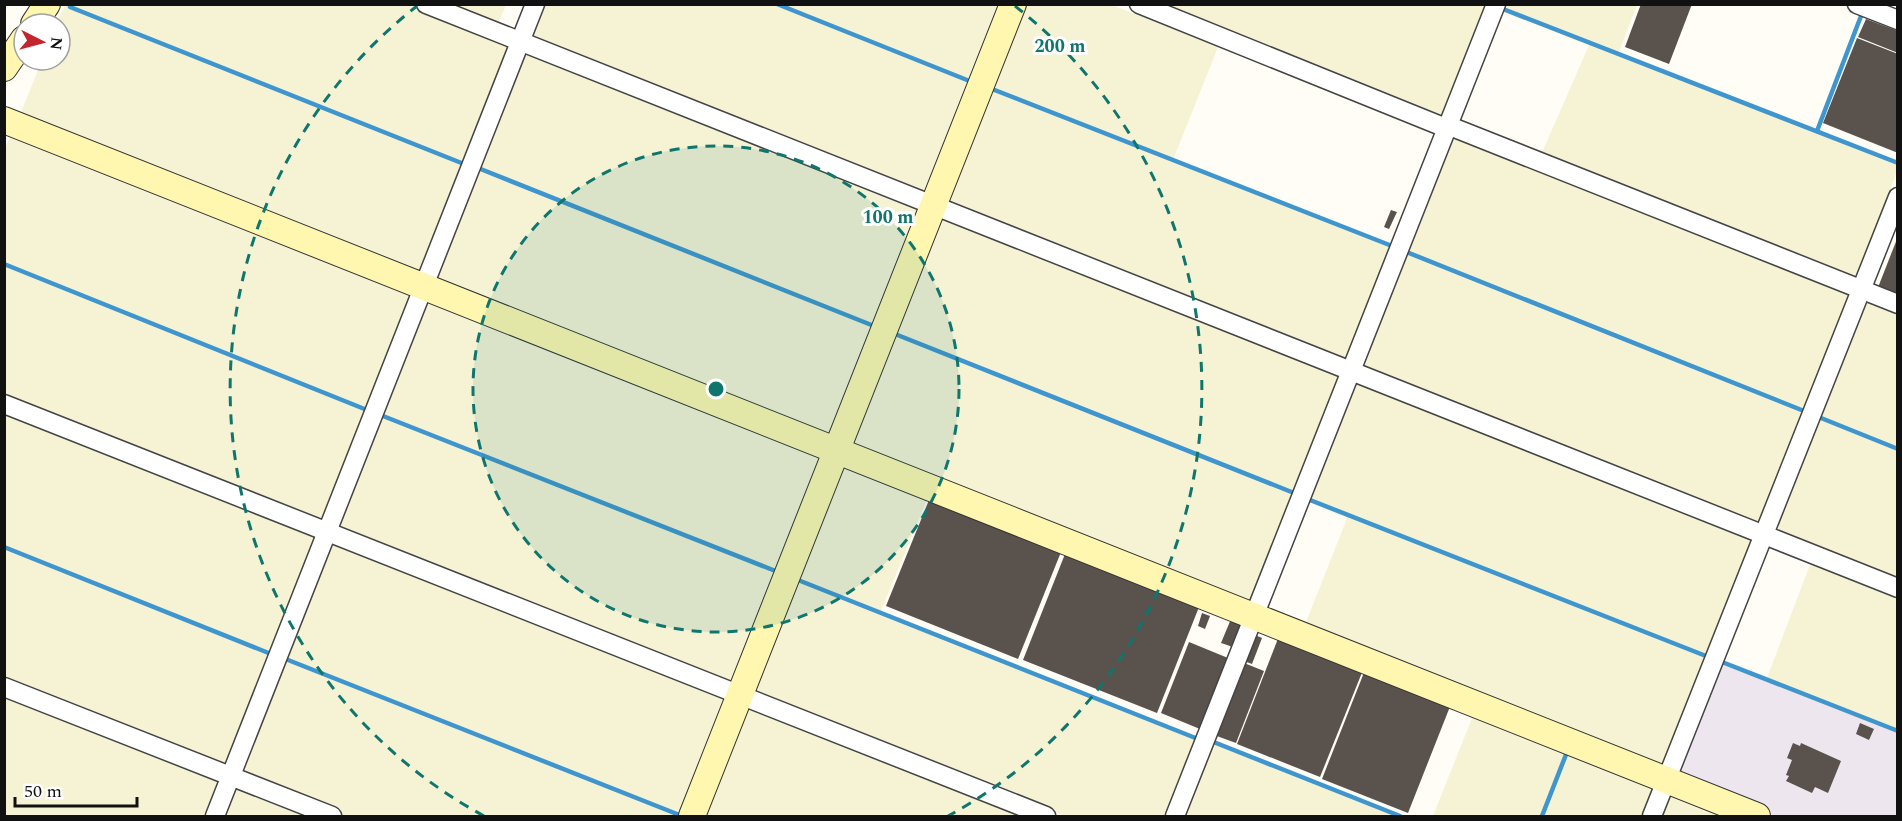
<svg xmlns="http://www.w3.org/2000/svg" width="1902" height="821" font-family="Spectral,serif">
	<rect width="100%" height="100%" fill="#fffdf5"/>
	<!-- industrial -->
	<path fill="#eee6ef" d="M1720,661L1897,731V816H1775L1675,776Z"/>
	<!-- farmland -->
	<g fill="#f6f3d4">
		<path d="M1504,4L1637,5L1618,54L1897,163V171L1859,275L1852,280L1540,157L1590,43L1503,9Z"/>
		<path d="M65,5H414L508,42L511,48L422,273L20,115L42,60H60V24H56Z"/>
		<path d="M441,5H506L497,26Z"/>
		<path d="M540,5H1006L930,196L531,41L529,33Z"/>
		<path d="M1022,5H1112L1218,47L1173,160L1392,246L1350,359L1341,361L943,204Z"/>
		<path d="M1154,5H1489L1444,119Z"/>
		<path d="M527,50L921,207L829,439L437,284L432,276L521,52Z"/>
		<path d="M12,132L409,289L412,299L328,518L319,523L5,398L4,151Z"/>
		<path d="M1449,132L1854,294L1758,526L1361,369Z"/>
		<path d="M943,215L1340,372L1342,378L1253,606L853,448L850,440Z"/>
		<path d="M431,298L822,453L738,682L729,685L336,531L423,301Z"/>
		<path d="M1866,299L1897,312V581L1774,534Z"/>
		<path d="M1358,378L1757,537L1667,766L1661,768L1304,627L1348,516L1305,498Z"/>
		<path d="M4,409L317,533L318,538L228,767L5,681Z"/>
		<path d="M846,464L928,497L880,613L1198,739L1168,816H1065L755,695L752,688L838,467Z"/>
		<path d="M328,541L728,696L685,816H343L240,776Z"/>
		<path d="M1811,562L1897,597V730L1767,678Z"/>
		<path d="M4,692L220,777L209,816H5Z"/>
		<path d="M746,705L1030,816H701Z"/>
		<path d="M1474,713L1658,786L1646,816H1433Z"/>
		<path d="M1210,741L1400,816H1180Z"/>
		<path d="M236,785L316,816H220Z"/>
		<path d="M1667,794L1736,816H1658Z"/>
	</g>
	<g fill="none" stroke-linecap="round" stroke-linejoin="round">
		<!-- stream -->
		<g stroke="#3f96cf" stroke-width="4.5">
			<path d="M777,4L972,82"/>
			<path d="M70,7L464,164"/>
			<path d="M1503,9L1898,163"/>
			<path d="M992,89L1392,246"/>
			<path d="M1817,131L1861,16"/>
			<path d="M478,168L874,326"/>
			<path d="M1404,251L1804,411"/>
			<path d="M4,264L367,410"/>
			<path d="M895,334L1294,493"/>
			<path d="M383,416L778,572"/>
			<path d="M1821,418L1898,449"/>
			<path d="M1310,500L1706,656"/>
			<path d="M4,547L271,654"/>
			<path d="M798,580L1198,739"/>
			<path d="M283,658L682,816"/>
			<path d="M1722,662L1898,731"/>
			<path d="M1211,741L1400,816"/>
			<path d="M1542,816L1567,752"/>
		</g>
	</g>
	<!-- building -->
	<g fill="#5a524d">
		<path d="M1641,4H1692L1669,64L1625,47Z"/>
		<path d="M1866,19L1898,31V53L1858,37Z"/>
		<path d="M1857,38L1898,54V153L1823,123Z"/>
		<path d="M1391,210L1397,212L1389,229L1384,227Z"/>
		<path d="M1897,239H1898V299L1877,290Z"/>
		<path d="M929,500L1061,552L1018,659L886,606Z"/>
		<path d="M1065,554L1199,607L1157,713L1023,660Z"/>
		<path d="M1202,613L1210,616L1205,629L1198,626Z"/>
		<path d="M1231,619L1242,624L1233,647L1221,643Z"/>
		<path d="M1255,635L1262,638L1252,664L1244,661Z"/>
		<path d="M1279,636L1363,670L1320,777L1237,744Z"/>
		<path d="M1189,642L1228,658L1200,729L1161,713Z"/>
		<path d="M1244,663L1264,671L1236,743L1214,735Z"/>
		<path d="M1365,670L1451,704L1408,813L1322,779Z"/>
		<path d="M1860,723L1874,729L1869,740L1856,734Z"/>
		<path d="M1793,743L1800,746L1801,743L1841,761L1828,793L1815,787L1812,793L1786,781L1789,776L1786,775L1792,760L1787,758Z"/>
	</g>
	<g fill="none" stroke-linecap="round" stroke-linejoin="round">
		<!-- street casing -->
		<g stroke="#444" stroke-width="21">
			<g id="street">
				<path d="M426,4L1898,588"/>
				<path d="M1139,4L1446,128"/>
				<path d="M1857,4L1898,20"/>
				<path d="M1447,125L1898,304"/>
				<path d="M4,404L1046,816"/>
				<path d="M4,687L332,816"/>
				<path d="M215,816L535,4"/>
				<path d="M1175,816L1496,4"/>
				<path d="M1652,816L1898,197"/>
			</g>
		</g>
		<!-- secondary casing -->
		<g stroke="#333" stroke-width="28">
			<g id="secondary">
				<path d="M34,24L47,4"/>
				<path d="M4,68L24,39"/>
				<path d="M4,120L1757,816"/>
				<path d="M692,816L1013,4"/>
			</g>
		</g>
		<!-- street -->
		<use href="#street" stroke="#fff" stroke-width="18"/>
		<!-- secondary -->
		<use href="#secondary" stroke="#fff6b0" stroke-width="26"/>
	</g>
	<!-- distance rings -->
	<circle cx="716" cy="389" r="243" fill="#0f766e" fill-opacity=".12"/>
	<g fill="none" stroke="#0f766e" stroke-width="3" stroke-dasharray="10 8">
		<circle cx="716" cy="389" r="243"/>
		<path d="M484 816A486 486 0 0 1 417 6M1015 6A486 486 0 0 1 948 816"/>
	</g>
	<circle cx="716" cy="389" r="9" fill="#0f766e" stroke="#fff" stroke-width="3"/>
	<g font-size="18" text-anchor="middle" font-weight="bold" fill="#0f766e" stroke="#fff" stroke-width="6" stroke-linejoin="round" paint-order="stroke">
		<text x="1060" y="52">200 m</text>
		<text x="888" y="223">100 m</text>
	</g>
	<!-- border -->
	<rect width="1902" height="821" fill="none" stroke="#111111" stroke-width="12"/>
	<!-- north arrow -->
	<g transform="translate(42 42) rotate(96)"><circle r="28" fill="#ffffff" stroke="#a0a0a0" stroke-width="1.5"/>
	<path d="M0-4.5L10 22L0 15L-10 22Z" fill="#c4262e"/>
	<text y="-9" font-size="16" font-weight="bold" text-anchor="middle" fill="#111111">N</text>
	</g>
	<!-- scale -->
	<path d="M15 797v9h122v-9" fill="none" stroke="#111111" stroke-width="3"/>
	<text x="24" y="797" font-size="18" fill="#111111" stroke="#ffffff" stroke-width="4.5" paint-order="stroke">50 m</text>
</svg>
